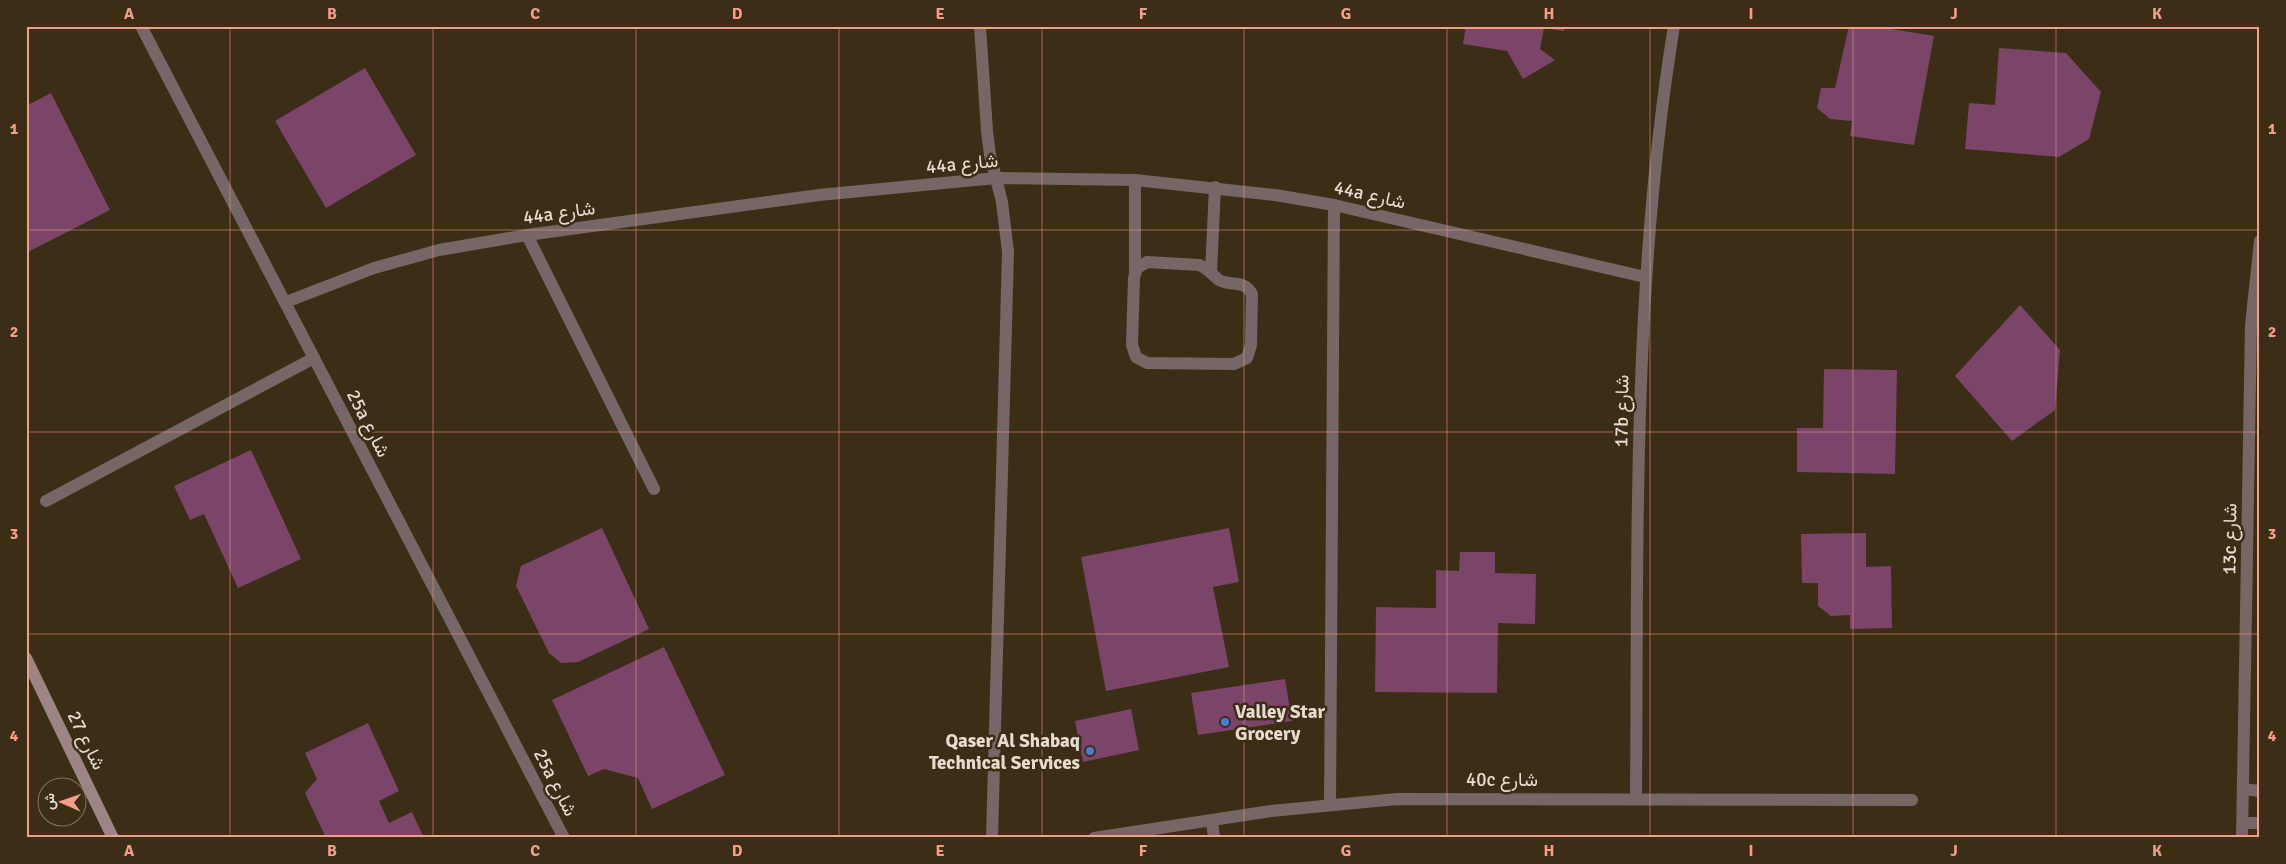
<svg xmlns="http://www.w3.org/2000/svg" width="2286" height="864" font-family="Signika,Vazirmatn,sans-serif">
	<rect width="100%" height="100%" fill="#3c2d17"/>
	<!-- building -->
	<g fill="#7b4469">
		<path d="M1466,26H1565L1564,31L1544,28L1540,49L1555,60L1523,79L1507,51L1463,44Z"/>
		<path d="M1849,26H1874L1934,36L1914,145L1850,136L1852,121L1830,119L1817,108L1821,88H1835Z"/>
		<path d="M1999,48L2066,53L2101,92L2089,139L2059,157L1965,149L1969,103L1995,105Z"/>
		<path d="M365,68L416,155L326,208L275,121Z"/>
		<path d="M51,93L110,210L26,253V106Z"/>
		<path d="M2020,305L2060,350L2055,410L2012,441L1955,376Z"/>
		<path d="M1824,369L1897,370L1895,474L1797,472V428H1823Z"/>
		<path d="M251,450L301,559L238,588L204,514L190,520L174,486Z"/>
		<path d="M602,528L649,629L578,662L561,663L549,653L516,586L521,566Z"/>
		<path d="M1229,528L1239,582L1213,587L1229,667L1106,691L1081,557Z"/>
		<path d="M1866,533V567L1891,566L1892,628L1850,629V615L1831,616L1818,606V583H1802L1801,534Z"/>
		<path d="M1460,552H1495V573L1536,574L1535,624L1498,623L1497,693L1375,692L1376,607L1436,608V570L1459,571Z"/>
		<path d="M664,647L725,775L652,809L638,778L604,769L588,776L552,700Z"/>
		<path d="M1285,679L1292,721L1198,735L1191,693Z"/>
		<path d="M1131,709L1139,750L1083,762L1075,721Z"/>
		<path d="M368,723L399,791L379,801L389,823L412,812L424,838H326L305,793L317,779L305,753Z"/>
	</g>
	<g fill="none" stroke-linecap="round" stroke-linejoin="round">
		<!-- lane -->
		<g stroke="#756766" stroke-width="12">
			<path d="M980,26L987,131L990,155L1002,202L1008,252L992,838"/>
			<path d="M1135,180V273"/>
			<path d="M527,235L654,489"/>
			<path d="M1147,262L1199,265C1208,268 1212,275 1219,280C1232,287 1244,279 1252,294L1251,345L1247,358L1234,364L1147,363L1136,357L1132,345L1134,278L1137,268Z"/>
			<path d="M1211,272L1215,187"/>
			<path d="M46,501L314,358"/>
			<path d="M1330,805L1334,205"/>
			<path d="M1212,821L1214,838"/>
		</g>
		<!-- street -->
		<g stroke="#756766" stroke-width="12">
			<path d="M141,26L564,838"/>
			<path d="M286,302L374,268L439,250L527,235L819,195L996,178L1135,180L1275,195L1334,205L1645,277"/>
			<path d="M2243,789L2260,791"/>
			<path d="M1636,798C1638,541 1632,282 1674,26"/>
			<path d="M2243,823H2260"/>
			<path d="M1094,838L1271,811L1397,799L1912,800"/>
			<path d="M2242,838L2251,325L2260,241"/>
		</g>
		<!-- secondary -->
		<path stroke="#9c8584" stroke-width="12" d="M26,658L113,838"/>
	</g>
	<!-- grid -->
	<path fill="none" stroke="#f49e89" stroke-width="1" stroke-opacity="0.55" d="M230,26V838M433,26V838M636,26V838M839,26V838M1042,26V838M1244,26V838M1447,26V838M1650,26V838M1853,26V838M2056,26V838M26,230H2260M26,432H2260M26,634H2260"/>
	<!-- markers -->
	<g fill="#3f7fe0" stroke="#3c2d17" stroke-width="2">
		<circle cx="1225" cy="722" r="5"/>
		<circle cx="1090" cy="751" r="5"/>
	</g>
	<g text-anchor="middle" stroke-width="5" stroke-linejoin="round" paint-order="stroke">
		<!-- street labels -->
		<g font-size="19" fill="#e5dbce" stroke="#3c2d17">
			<text transform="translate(962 163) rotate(-5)" y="7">44a شارع</text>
			<text transform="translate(1370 194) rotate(13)" y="7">44a شارع</text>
			<text transform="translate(559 212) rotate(-8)" y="7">44a شارع</text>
			<text transform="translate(1621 411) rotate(-89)" y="7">17b شارع</text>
			<text transform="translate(369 423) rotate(63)" y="7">25a شارع</text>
			<text transform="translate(2229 539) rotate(-89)" y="7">13c شارع</text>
			<text transform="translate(87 740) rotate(64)" y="7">شارع 27</text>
			<text x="1502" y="786">40c شارع</text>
			<text transform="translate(556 782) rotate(63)" y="7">25a شارع</text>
		</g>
		<!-- poi labels -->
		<g font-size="19" font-weight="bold" fill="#e5dbce" stroke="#3c2d17" text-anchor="start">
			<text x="1235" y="718">Valley Star<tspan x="1235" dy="22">Grocery</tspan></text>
			<text x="1080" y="747" text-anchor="end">Qaser Al Shabaq<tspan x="1080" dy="22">Technical Services</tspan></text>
		</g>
	</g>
	<!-- border -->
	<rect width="2286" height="864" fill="none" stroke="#3c2d17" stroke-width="55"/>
	<!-- north arrow -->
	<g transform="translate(62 802) rotate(272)"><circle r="24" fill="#3c2d17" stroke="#807360"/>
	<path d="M0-4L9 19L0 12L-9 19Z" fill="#f49e89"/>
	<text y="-8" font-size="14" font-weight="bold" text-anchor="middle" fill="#e5dbce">ش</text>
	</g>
	<rect x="28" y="28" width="2230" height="808" fill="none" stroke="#f49e89" stroke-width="2"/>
	<g font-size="16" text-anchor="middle" font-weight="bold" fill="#f49e89">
		<text x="129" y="19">A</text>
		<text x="332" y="19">B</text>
		<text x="535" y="19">C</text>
		<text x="737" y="19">D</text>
		<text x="940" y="19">E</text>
		<text x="1143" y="19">F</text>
		<text x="1346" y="19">G</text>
		<text x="1549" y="19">H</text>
		<text x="1751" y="19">I</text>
		<text x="1954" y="19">J</text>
		<text x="2157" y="19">K</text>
		<text x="14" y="134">1</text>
		<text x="2272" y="134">1</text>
		<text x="14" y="337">2</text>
		<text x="2272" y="337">2</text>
		<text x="14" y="539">3</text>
		<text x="2272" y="539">3</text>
		<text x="14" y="741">4</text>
		<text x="2272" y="741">4</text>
		<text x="129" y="856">A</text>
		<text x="332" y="856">B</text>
		<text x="535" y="856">C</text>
		<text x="737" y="856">D</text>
		<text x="940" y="856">E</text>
		<text x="1143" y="856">F</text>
		<text x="1346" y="856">G</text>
		<text x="1549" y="856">H</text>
		<text x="1751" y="856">I</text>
		<text x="1954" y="856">J</text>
		<text x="2157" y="856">K</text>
	</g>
</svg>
